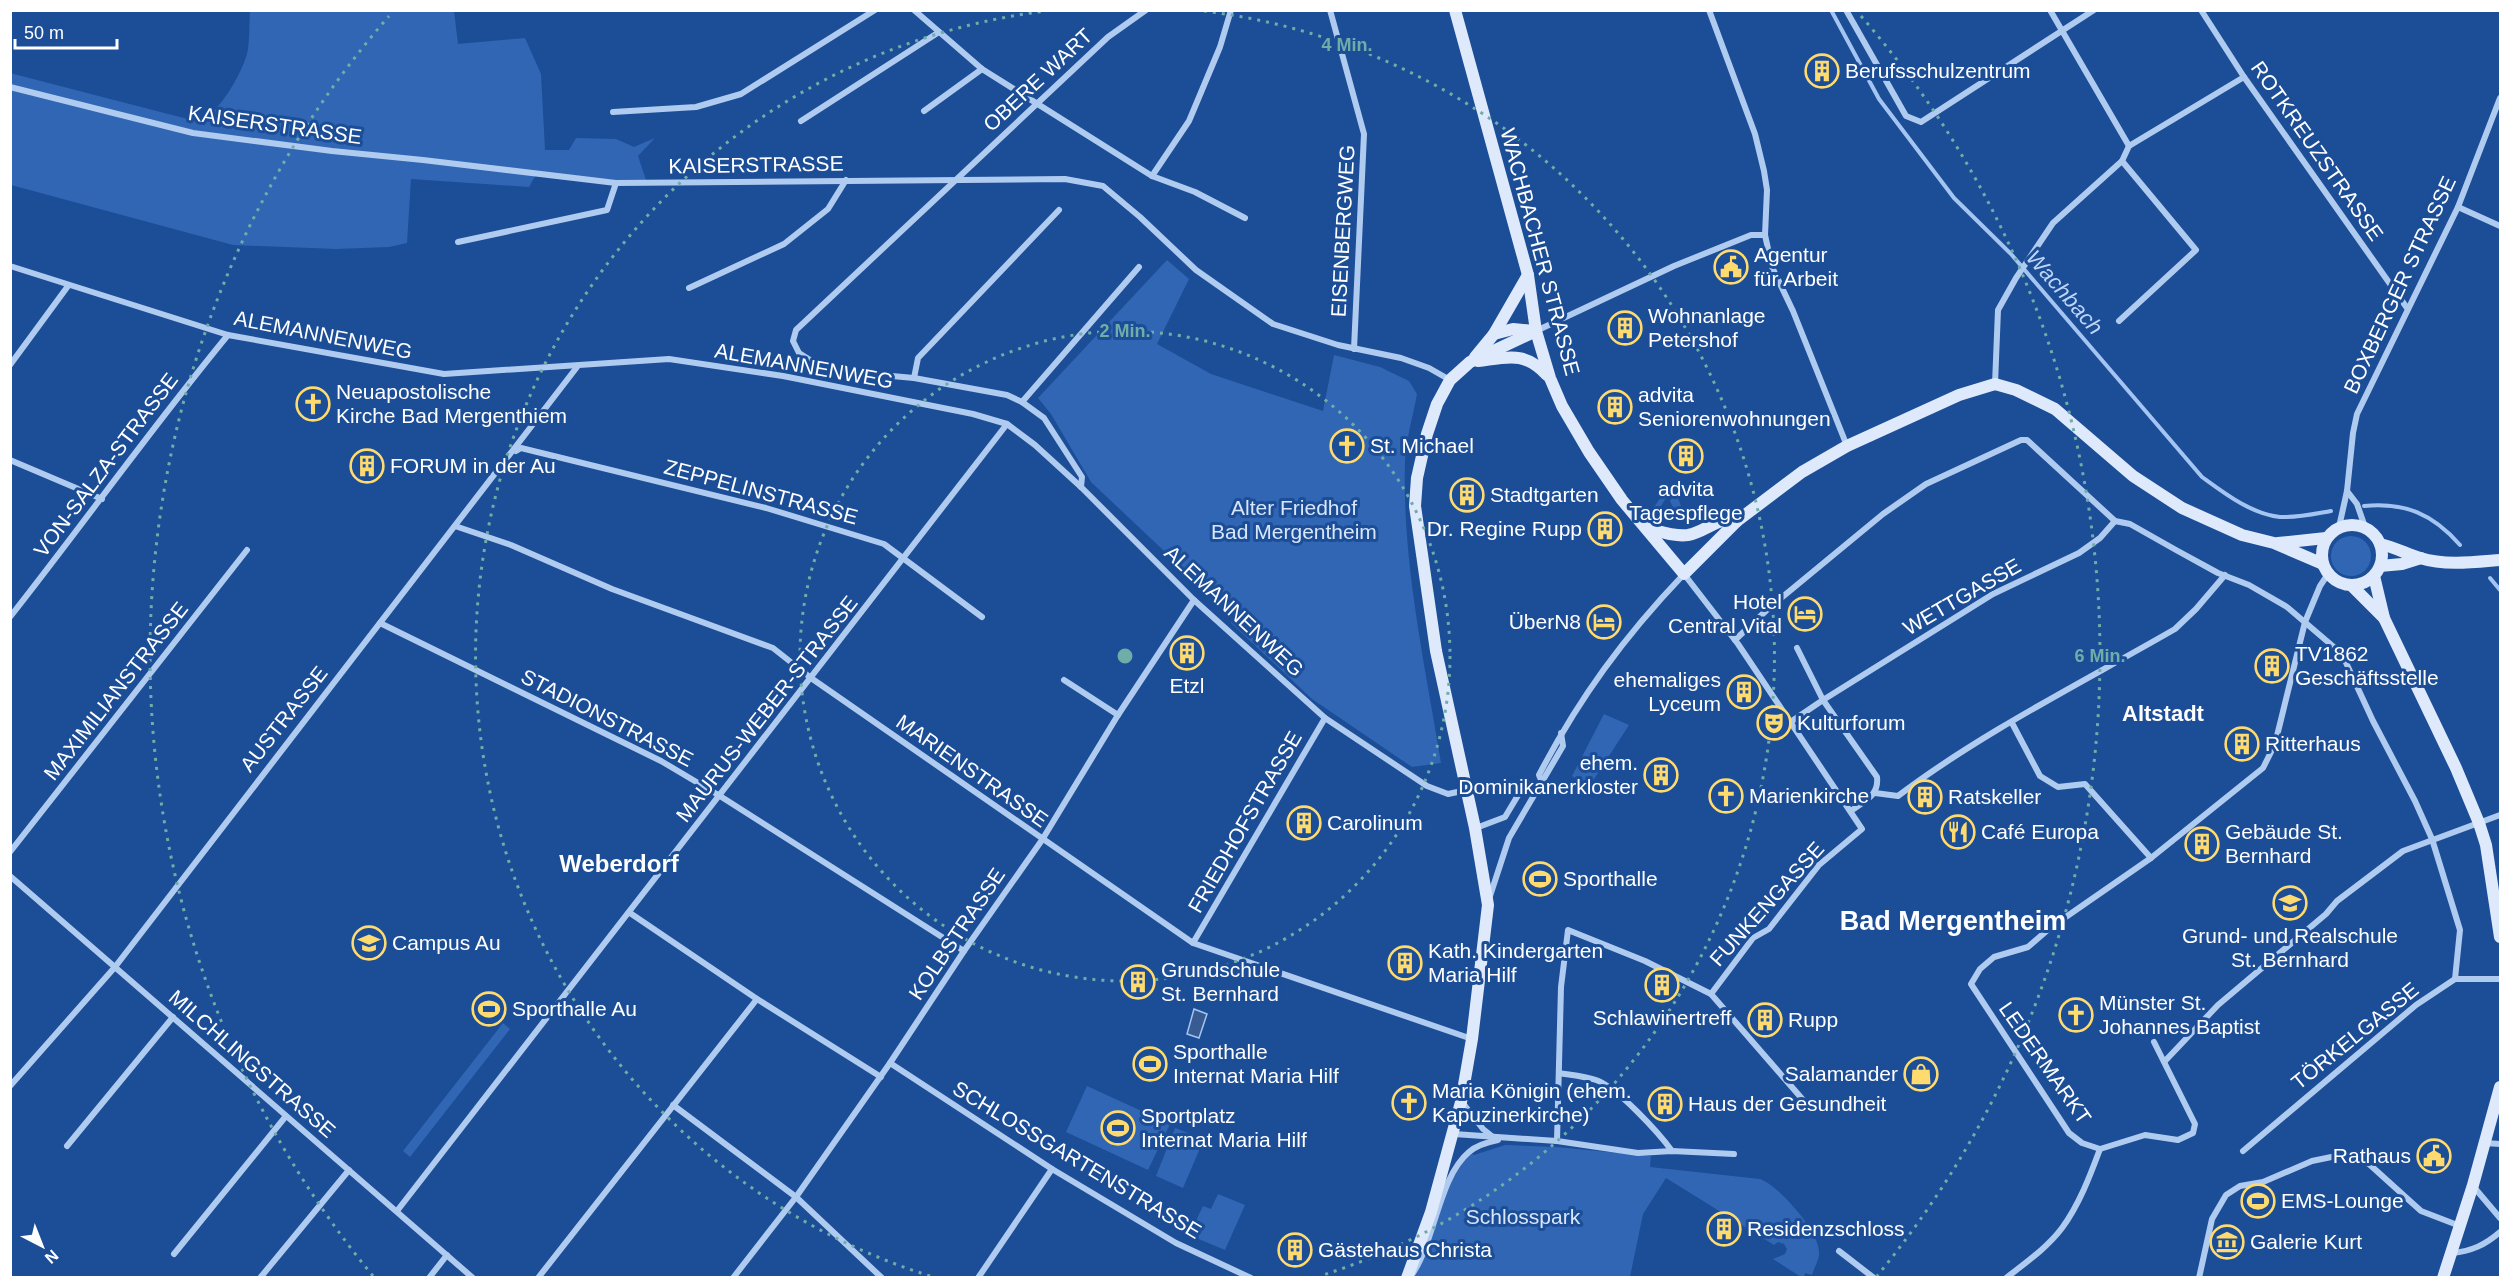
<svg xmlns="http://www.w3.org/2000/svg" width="2511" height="1288" font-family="Helvetica,sans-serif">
	<rect width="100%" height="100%" fill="#1c4d97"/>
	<!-- green -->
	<g fill="#3066b4">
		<path d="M250,11H454L458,44L525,38L541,74L545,150H569L576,138L616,139L634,147L655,138L638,156L647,183L537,173L529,187L411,179L407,243L389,247L336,249L233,245L11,185L10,73L203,123C222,104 239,80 247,54C250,41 249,24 250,11Z"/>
		<path d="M1167,260L1189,279L1157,344L1211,374L1323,411L1334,355L1380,367L1409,381L1417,394C1413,416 1406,439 1405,462C1402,563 1425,664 1441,763L1412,767L1312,699L1231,623L1233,616L1091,482L1051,414L1038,398Z"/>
		<path d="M1667,489L1670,491L1660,508L1665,515L1663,518L1654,507Z"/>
		<path d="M1673,496L1678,498L1686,519C1680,518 1672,507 1670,501Z"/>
		<circle cx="2351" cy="556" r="20"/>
		<path d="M1604,714L1629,725L1589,787L1572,776Z"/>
		<path d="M503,1023L510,1029L410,1157L403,1151Z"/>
		<path d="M1087,1086L1170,1124L1148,1170L1066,1132Z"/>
		<path d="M1175,1128L1204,1139L1183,1188L1156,1176Z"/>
		<path d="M1505,1145L1556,1147L1651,1156L1650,1167L1760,1179C1778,1185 1819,1231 1819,1252C1820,1258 1814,1268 1812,1275L1805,1273L1804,1277H1801L1773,1259L1785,1254L1787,1249L1784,1244L1778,1242L1774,1245L1666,1178L1643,1214L1630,1277L1411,1278L1444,1193L1469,1152L1474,1155Z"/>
		<path d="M1218,1194L1245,1205L1225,1250L1189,1235L1203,1206L1211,1209Z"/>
	</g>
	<!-- water -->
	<path fill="#385b91" stroke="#a4c5f2" stroke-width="1.5" d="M1194,1009L1207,1014L1199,1038L1187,1034Z"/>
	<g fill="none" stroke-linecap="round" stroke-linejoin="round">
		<!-- stream -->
		<g stroke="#a4c5f2" stroke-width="4">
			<path d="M1831,10L1879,99L1954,198L2011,254L2202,477C2224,493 2251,514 2280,517C2297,518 2314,514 2331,511"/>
			<path d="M2364,506C2405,502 2433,514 2460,545"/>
			<path d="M2490,578L2500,590"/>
		</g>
		<!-- street -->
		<g stroke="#b0cbf0" stroke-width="6">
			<path d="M914,10L982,69L1152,176L1195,192L1245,218"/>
			<path d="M1330,10L1364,134L1354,349"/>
			<path d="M1709,10L1755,134L1764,171L1767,190L1765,235L1772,267L1793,311L1847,446"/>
			<path d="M1846,10L1906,116L1921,122L2094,10"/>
			<path d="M2050,10L2129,146"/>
			<path d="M2201,10L2244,77L2407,308"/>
			<path d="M10,87L193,133L332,151L423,160L616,183L1065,179L1103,186L1140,217L1196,270L1273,324L1338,345L1401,358L1429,368L1450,380"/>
			<path d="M924,111L982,69"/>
			<path d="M613,112L696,107L741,94L875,10"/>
			<path d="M801,121L939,32"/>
			<path d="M1152,176L1189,121L1220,47L1231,10"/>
			<path d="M2458,207L2500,226"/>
			<path d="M458,242L607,210L616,183"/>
			<path d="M10,266L228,335L444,374L669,359L783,376L973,414L1007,424L1035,445L1081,487L1194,600L1325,718L1427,786L1448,794L1467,790"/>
			<path d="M689,288L784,244L828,209L846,180"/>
			<path d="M2119,321L2196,250L2122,161"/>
			<path d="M1536,331L1674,266L1751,235H1765"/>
			<path d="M10,365L68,286"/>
			<path d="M914,378L918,358L1059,210"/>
			<path d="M1995,384L1998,310L2016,278L2053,223L2122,161L2129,146L2244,77"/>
			<path d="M1022,402L1139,267"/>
			<path d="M516,451L521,448L766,508L884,544L982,617"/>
			<path d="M10,460L102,499"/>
			<path d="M1081,487L1082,477L1044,418L1022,402L1007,395L914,378L826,370L799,353L793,341L796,330L1108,37L1146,10"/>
			<path d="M2347,491L2357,504L2365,527"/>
			<path d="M455,526L511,545L612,589L773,648L811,678L1193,943L1472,1039"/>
			<path d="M2339,527L2347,491L2353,433L2357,414L2458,207L2500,98"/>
			<path d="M10,617C84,523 153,426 228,335"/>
			<path d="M380,623L661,761L720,796L964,951"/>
			<path d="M1735,640L1769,608L1883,514L1926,484L2021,440H2027L2115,521L2130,524L2176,550L2218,573L2249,585L2287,607L2342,654L2373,721L2415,801L2432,839L2460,930L2455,979"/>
			<path d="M1797,648L1823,700L1993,594L2079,553L2100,538L2115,521"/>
			<path d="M1064,680L1118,715"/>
			<path d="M1792,721L1823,700L1877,777C1879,796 1865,800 1851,811"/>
			<path d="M2012,723L2040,776L2058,787L2085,784L2151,858"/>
			<path d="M1875,793L1898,796C1981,733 2085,681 2175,629L2196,609L2225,575"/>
			<path d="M1476,828L1505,817L1520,792L1542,782L1539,775C1579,698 1624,637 1684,574L1738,644L1862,829L1819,865L1769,929L1753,938L1711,994"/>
			<path d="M10,852L247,550"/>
			<path d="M10,876L473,1278"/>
			<path d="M1490,896L1509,838L1563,746L1561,733"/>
			<path d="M630,913L757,999L881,1077"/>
			<path d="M1193,943L1325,718"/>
			<path d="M2165,1061L2218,1005L2326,914L2337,901L2403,851L2500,815"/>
			<path d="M890,1063L1052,1169L1176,1243L1251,1278"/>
			<path d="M1559,1073C1571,1075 1584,1076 1596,1080C1617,1087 1659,1133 1672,1151"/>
			<path d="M10,1086L115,967L577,367"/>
			<path d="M1462,1102L1483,1129L1493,1137"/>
			<path d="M673,1105L796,1197L882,1278"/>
			<path d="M1454,1134L1557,1141L1638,1153L1672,1151L1734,1154"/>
			<path d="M1557,1141L1561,987L1568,930L1645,961L1711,994L1804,1101"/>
			<path d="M2485,1143L2500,1144"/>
			<path d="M67,1146L173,1017"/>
			<path d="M2100,1149L2082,1143L2069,1133L1971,984L1980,969L1994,957L2028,947L2050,928L2151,858L2263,768L2275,744L2305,622L2320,586L2328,574"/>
			<path d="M2100,1149L2145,1135L2178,1140L2193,1133L2195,1124L2154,1042"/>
			<path d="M2243,1151L2416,1005L2455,979H2500"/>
			<path d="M2473,1186L2500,1218"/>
			<path d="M397,1211L1007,424"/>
			<path d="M1839,1251L1874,1278"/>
			<path d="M2452,1253C2472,1251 2485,1245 2500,1232"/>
			<path d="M174,1254L286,1116"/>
			<path d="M1413,1273C1435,1240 1439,1177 1469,1152C1477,1145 1488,1142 1498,1140"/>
			<path d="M260,1278L349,1170"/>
			<path d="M429,1278L447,1255"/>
			<path d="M538,1278L757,999"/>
			<path d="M733,1278L796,1197L890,1063L964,951L1042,840L1118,715L1194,600"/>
			<path d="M978,1278L1052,1169"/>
			<path d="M2006,1278C2025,1263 2047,1248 2062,1228C2079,1205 2090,1176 2100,1149"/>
			<path d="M2199,1278L2212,1219L2226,1195L2240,1186L2263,1182L2312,1161L2346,1154L2369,1164L2421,1211L2460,1226"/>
		</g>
		<!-- secondary -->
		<g stroke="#dee9fb" stroke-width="12">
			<path d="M1455,10L1528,275L1536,331L1550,378L1562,406L1589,452L1622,500L1684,574L1737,521L1802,472L1847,446L1959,395L1995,384L2016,390L2055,409L2133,476L2182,508L2242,535L2274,543L2323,564"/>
			<path d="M1494,334L1513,329L1535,331"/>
			<path d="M1475,357L1494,334L1528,275"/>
			<path d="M1478,361C1509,357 1524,351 1547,375"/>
			<circle cx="2352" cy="555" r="30"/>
			<path d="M1646,528C1659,531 1674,537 1688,535C1706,532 1718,516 1737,521"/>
			<path d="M2278,543L2326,538"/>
			<path d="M2380,544C2394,547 2407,554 2420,558C2446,566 2475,562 2500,560"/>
			<path d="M2380,566L2402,564L2421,558"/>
			<path d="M2374,576L2384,618L2456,768L2479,823L2486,845L2500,937"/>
			<path d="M2351,585L2384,618"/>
			<path d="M1407,1278L1431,1212L1461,1102L1472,1039L1488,905L1475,828L1436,651L1415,506L1417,478L1427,434L1437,404L1450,380L1470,362L1536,331"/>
			<path d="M2443,1278L2473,1185L2500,1087"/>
		</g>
	</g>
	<!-- distance rings -->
	<g fill="none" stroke="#6fada8" stroke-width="3" stroke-dasharray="3 6">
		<circle cx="1125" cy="656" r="325"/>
		<path d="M930 1276A650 650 0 0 1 1046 11M1204 11A650 650 0 0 1 1320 1276"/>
		<path d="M373 1276A975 975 0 0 1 389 16M1861 16A975 975 0 0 1 1877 1276"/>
	</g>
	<!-- icons -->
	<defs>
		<g id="building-ring" transform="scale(1.725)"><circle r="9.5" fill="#1c4d97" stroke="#ffdb6f" stroke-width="1.5"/><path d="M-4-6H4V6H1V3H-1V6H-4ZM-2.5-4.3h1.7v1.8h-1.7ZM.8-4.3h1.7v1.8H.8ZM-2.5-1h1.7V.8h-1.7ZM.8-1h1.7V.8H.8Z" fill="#ffdb6f"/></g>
		<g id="civic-ring" transform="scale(1.725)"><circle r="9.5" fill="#1c4d97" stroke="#ffdb6f" stroke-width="1.5"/><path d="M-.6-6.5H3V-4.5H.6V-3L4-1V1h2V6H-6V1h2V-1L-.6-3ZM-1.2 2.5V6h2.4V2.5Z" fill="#ffdb6f"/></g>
		<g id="church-ring" transform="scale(1.725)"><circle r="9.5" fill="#1c4d97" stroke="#ffdb6f" stroke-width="1.5"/><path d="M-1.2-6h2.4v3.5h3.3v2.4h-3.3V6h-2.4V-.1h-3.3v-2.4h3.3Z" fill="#ffdb6f"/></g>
		<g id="hotel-ring" transform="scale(1.725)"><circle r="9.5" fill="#1c4d97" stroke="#ffdb6f" stroke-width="1.5"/><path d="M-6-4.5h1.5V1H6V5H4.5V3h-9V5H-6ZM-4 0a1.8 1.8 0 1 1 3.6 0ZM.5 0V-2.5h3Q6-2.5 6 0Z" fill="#ffdb6f"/></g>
		<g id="theatre-ring" transform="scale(1.725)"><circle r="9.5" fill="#1c4d97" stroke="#ffdb6f" stroke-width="1.5"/><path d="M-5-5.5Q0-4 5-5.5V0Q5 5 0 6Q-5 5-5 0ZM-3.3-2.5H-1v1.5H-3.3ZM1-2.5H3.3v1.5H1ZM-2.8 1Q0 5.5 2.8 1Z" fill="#ffdb6f"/></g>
		<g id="restaurant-ring" transform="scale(1.725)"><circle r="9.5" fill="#1c4d97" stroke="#ffdb6f" stroke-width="1.5"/><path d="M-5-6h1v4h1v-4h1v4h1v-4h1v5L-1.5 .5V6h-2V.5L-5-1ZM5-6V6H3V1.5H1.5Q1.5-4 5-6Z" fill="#ffdb6f"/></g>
		<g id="stadium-ring" transform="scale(1.725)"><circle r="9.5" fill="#1c4d97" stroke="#ffdb6f" stroke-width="1.5"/><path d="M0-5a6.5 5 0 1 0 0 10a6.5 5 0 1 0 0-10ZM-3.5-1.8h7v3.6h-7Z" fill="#ffdb6f"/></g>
		<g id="school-ring" transform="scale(1.725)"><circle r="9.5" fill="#1c4d97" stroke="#ffdb6f" stroke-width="1.5"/><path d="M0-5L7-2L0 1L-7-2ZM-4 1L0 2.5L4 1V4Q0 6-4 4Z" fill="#ffdb6f"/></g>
		<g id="shop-ring" transform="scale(1.725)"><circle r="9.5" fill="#1c4d97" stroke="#ffdb6f" stroke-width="1.5"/><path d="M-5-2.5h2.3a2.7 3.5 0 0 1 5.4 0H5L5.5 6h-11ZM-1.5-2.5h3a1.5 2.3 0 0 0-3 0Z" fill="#ffdb6f"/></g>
		<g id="museum-ring" transform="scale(1.725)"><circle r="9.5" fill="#1c4d97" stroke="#ffdb6f" stroke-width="1.5"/><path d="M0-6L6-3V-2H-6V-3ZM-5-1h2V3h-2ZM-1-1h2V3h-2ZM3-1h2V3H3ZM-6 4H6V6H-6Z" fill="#ffdb6f"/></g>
	</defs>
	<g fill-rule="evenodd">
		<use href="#building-ring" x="1822" y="71"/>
		<use href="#civic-ring" x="1731" y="267"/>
		<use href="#building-ring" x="1625" y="328"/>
		<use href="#church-ring" x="313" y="404"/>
		<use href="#building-ring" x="1615" y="407"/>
		<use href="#church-ring" x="1347" y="446"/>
		<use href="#building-ring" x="1686" y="456"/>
		<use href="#building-ring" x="367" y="466"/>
		<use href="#building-ring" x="1467" y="495"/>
		<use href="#building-ring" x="1605" y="529"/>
		<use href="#hotel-ring" x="1805" y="614"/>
		<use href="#hotel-ring" x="1604" y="622"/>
		<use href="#building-ring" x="1187" y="653"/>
		<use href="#building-ring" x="2272" y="666"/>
		<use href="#building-ring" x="1744" y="692"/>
		<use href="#theatre-ring" x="1774" y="723"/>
		<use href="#building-ring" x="2242" y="744"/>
		<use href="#building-ring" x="1661" y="775"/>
		<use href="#church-ring" x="1726" y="796"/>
		<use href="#building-ring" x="1925" y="797"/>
		<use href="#building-ring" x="1304" y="823"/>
		<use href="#restaurant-ring" x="1958" y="832"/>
		<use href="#building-ring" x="2202" y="844"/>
		<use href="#stadium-ring" x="1540" y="879"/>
		<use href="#school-ring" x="2290" y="903"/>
		<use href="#school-ring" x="369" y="943"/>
		<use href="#building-ring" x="1405" y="963"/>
		<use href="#building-ring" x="1138" y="982"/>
		<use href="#building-ring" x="1662" y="985"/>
		<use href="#stadium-ring" x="489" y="1009"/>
		<use href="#church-ring" x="2076" y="1015"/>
		<use href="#building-ring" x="1765" y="1020"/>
		<use href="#stadium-ring" x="1150" y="1064"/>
		<use href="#shop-ring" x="1921" y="1074"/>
		<use href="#church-ring" x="1409" y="1103"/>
		<use href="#building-ring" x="1665" y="1104"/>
		<use href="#stadium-ring" x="1118" y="1128"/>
		<use href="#civic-ring" x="2434" y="1156"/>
		<use href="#stadium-ring" x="2258" y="1201"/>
		<use href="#building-ring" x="1724" y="1229"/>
		<use href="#museum-ring" x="2227" y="1242"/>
		<use href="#building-ring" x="1295" y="1250"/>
	</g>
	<g text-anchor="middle" stroke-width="6" stroke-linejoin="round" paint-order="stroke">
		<!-- poi labels -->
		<g font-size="21" fill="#fff" stroke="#1c4d97" text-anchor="start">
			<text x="1845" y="78">Berufsschulzentrum</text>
			<text x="1754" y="262">Agentur<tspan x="1754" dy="24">für Arbeit</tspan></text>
			<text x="1648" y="323">Wohnanlage<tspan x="1648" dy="24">Petershof</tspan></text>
			<text x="336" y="399">Neuapostolische<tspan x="336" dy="24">Kirche Bad Mergenthiem</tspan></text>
			<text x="1638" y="402">advita<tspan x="1638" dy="24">Seniorenwohnungen</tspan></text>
			<text x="1370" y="453">St. Michael</text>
			<text x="390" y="473">FORUM in der Au</text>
			<text x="1686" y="496" text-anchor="middle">advita<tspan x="1686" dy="24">Tagespflege</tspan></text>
			<text x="1490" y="502">Stadtgarten</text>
			<text x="1582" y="536" text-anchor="end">Dr. Regine Rupp</text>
			<text x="1782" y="609" text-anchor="end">Hotel<tspan x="1782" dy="24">Central Vital</tspan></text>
			<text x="1581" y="629" text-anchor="end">ÜberN8</text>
			<text x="2295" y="661">TV1862<tspan x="2295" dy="24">Geschäftsstelle</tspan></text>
			<text x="1721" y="687" text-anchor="end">ehemaliges<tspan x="1721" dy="24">Lyceum</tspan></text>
			<text x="1187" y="693" text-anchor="middle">Etzl</text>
			<text x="1797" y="730">Kulturforum</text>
			<text x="2265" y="751">Ritterhaus</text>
			<text x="1638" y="770" text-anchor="end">ehem.<tspan x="1638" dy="24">Dominikanerkloster</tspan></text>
			<text x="1749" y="803">Marienkirche</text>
			<text x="1948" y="804">Ratskeller</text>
			<text x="1327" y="830">Carolinum</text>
			<text x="1981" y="839">Café Europa</text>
			<text x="2225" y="839">Gebäude St.<tspan x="2225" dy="24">Bernhard</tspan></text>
			<text x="1563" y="886">Sporthalle</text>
			<text x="2290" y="943" text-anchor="middle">Grund- und Realschule<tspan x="2290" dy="24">St. Bernhard</tspan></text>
			<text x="392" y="950">Campus Au</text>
			<text x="1428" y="958">Kath. Kindergarten<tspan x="1428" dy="24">Maria Hilf</tspan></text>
			<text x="1161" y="977">Grundschule<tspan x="1161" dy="24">St. Bernhard</tspan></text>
			<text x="2099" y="1010">Münster St.<tspan x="2099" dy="24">Johannes Baptist</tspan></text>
			<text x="512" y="1016">Sporthalle Au</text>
			<text x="1662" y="1025" text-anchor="middle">Schlawinertreff</text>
			<text x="1788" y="1027">Rupp</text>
			<text x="1173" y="1059">Sporthalle<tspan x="1173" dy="24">Internat Maria Hilf</tspan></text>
			<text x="1898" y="1081" text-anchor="end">Salamander</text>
			<text x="1432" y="1098">Maria Königin (ehem.<tspan x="1432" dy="24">Kapuzinerkirche)</tspan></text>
			<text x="1688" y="1111">Haus der Gesundheit</text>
			<text x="1141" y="1123">Sportplatz<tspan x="1141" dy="24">Internat Maria Hilf</tspan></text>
			<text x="2411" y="1163" text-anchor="end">Rathaus</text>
			<text x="2281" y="1208">EMS-Lounge</text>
			<text x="1747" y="1236">Residenzschloss</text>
			<text x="2250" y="1249">Galerie Kurt</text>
			<text x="1318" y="1257">Gästehaus Christa</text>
		</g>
		<!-- street labels -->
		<g font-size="21" fill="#fff" stroke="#1c4d97">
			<text transform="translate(1038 80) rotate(-43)" y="7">OBERE WART</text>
			<text transform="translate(275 125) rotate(8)" y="7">KAISERSTRASSE</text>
			<text transform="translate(2317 151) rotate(55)" y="7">ROTKREUZSTRASSE</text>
			<text transform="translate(756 165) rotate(-1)" y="7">KAISERSTRASSE</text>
			<text transform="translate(1343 231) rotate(-87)" y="7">EISENBERGWEG</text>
			<text transform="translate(1540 252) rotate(75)" y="7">WACHBACHER STRASSE</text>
			<text transform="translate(2400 285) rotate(-65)" y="7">BOXBERGER STRASSE</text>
			<text transform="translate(323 335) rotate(11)" y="7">ALEMANNENWEG</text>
			<text transform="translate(804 366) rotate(10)" y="7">ALEMANNENWEG</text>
			<text transform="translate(106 465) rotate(-53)" y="7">VON-SALZA-STRASSE</text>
			<text transform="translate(761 492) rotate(15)" y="7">ZEPPELINSTRASSE</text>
			<text transform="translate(1962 597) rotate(-30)" y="7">WETTGASSE</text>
			<text transform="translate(1234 611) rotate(43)" y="7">ALEMANNENWEG</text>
			<text transform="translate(116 691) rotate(-52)" y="7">MAXIMILIANSTRASSE</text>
			<text transform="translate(767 709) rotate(-52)" y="7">MAURUS-WEBER-STRASSE</text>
			<text transform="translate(607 718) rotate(27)" y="7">STADIONSTRASSE</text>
			<text transform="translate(284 719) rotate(-52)" y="7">AUSTRASSE</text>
			<text transform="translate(972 771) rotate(35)" y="7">MARIENSTRASSE</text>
			<text transform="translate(1245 822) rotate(-60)" y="7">FRIEDHOFSTRASSE</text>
			<text transform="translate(1767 904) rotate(-48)" y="7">FUNKENGASSE</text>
			<text transform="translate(957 934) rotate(-56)" y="7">KOLBSTRASSE</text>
			<text transform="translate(2355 1036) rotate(-39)" y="7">TÖRKELGASSE</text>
			<text transform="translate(2045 1063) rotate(55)" y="7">LEDERMARKT</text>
			<text transform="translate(252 1064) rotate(41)" y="7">MILCHLINGSTRASSE</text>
			<text transform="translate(1077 1160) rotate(31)" y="7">SCHLOSSGARTENSTRASSE</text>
		</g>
		<!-- park labels -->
		<g font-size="21" fill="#d7e6fb" stroke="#1c4d97">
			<text x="1294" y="515">Alter Friedhof<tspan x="1294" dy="24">Bad Mergentheim</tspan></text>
			<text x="1523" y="1224">Schlosspark</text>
		</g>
		<!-- water labels -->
		<g font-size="22" font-style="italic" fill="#bdd5f6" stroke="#1c4d97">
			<text transform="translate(2065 292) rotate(49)" y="8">Wachbach</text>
		</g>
		<!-- neighbourhood labels -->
		<g font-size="22" font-weight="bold" fill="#fff" stroke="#1c4d97">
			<text x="2163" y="721">Altstadt</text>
		</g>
		<!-- quarter labels -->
		<g font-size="24" font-weight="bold" fill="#fff" stroke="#1c4d97">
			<text x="619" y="872">Weberdorf</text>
		</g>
		<!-- district labels -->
		<g font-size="27" font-weight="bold" fill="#fff" stroke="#1c4d97">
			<text x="1953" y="930">Bad Mergentheim</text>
		</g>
	</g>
	<circle cx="1125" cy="656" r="9" fill="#6fada8" stroke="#1c4d97" stroke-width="3"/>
	<g font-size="18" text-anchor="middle" font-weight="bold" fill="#6fada8" stroke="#1c4d97" stroke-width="6" stroke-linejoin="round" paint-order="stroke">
		<text x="1347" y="51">4 Min.</text>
		<text x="1125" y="337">2 Min.</text>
		<text x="2100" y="662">6 Min.</text>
	</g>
	<!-- border -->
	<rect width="2511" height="1288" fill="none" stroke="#ffffff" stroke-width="24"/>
	<!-- north arrow -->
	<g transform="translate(42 1246) rotate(138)" stroke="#1c4d97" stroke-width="4.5" paint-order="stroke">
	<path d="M0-4.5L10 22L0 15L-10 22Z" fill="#ffffff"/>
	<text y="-9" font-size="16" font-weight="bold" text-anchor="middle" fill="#ffffff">N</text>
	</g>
	<!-- scale -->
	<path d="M15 39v9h102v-9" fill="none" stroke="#ffffff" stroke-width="3"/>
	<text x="24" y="39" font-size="18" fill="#ffffff" stroke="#1c4d97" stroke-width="4.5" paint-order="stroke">50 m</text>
</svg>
